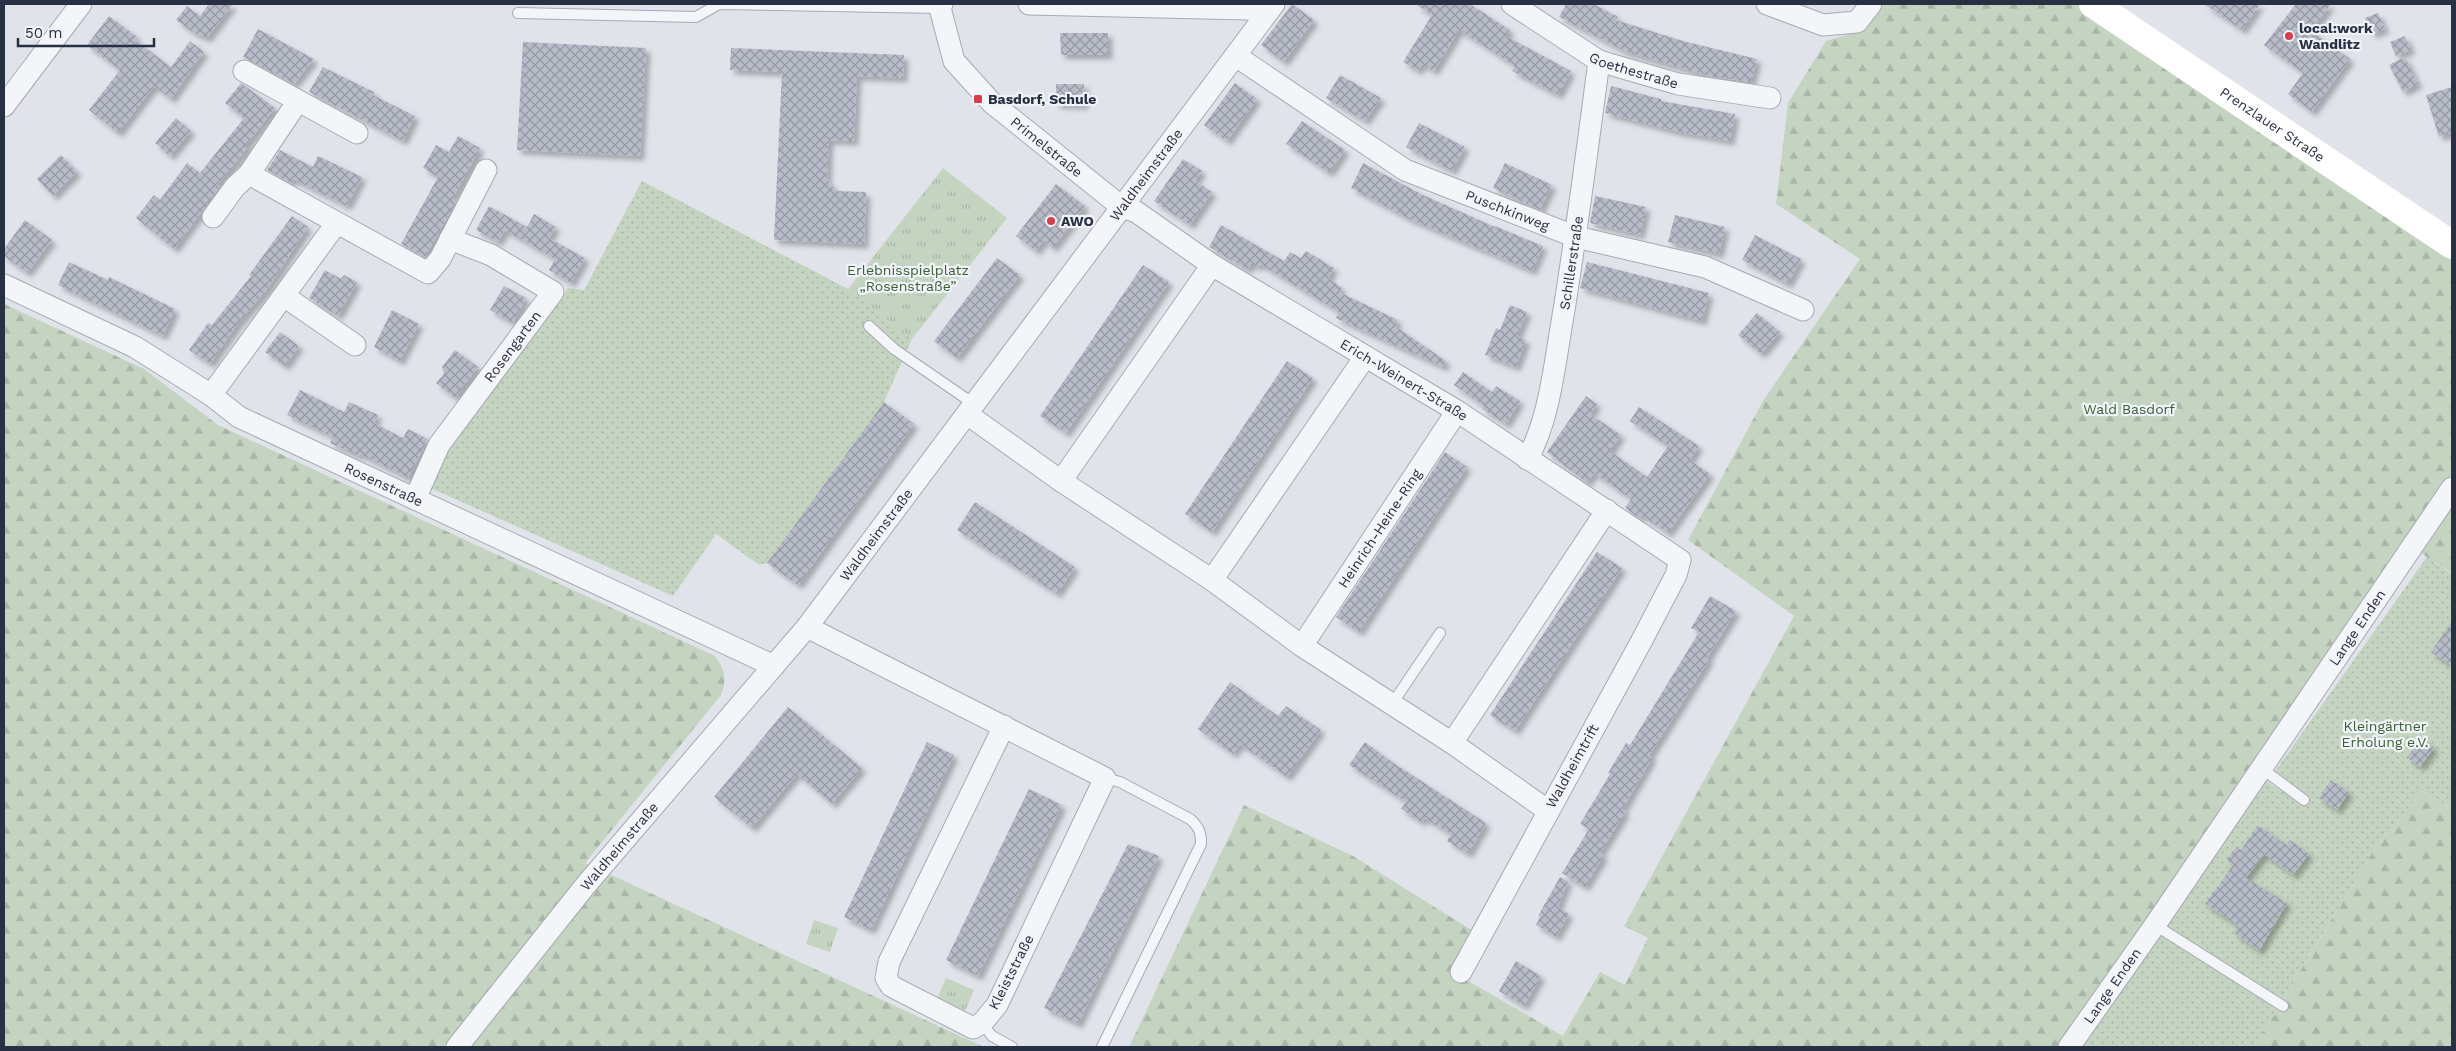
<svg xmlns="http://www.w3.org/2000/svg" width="2456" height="1051" font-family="'Work Sans',sans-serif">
	<defs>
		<pattern id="grass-dots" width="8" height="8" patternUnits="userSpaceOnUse" patternTransform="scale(1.25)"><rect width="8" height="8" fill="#c5d4c1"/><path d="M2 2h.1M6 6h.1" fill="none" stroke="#a9b6a7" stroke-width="1.8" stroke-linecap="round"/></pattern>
		<pattern id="forest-firs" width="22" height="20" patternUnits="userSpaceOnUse" patternTransform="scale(1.25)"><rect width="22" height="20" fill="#c5d4c1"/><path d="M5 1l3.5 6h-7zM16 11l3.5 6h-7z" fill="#a9b6a7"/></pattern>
		<pattern id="park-tufts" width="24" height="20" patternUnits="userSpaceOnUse" patternTransform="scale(1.25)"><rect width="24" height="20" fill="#c5d4c1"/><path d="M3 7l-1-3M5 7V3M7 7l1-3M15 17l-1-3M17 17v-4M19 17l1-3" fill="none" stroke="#a9b6a7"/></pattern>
		<pattern id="building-cross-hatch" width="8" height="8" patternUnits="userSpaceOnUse" patternTransform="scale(1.25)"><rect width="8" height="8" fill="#b7bcc8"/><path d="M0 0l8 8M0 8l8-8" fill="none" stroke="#9599a4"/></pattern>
		<filter id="shadow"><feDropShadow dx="4.5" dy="4.5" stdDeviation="2.5" flood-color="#0004"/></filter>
	</defs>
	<rect width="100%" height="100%" fill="#e0e3ea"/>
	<!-- grass -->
	<g fill="url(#grass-dots)">
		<path d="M642,181L848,289L912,339L884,402L767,563L759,565L716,534L673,596L428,487L460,424L568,288L584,290Z"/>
		<path d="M2427,557L2452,574V809L2422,791L2374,850L2254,1047H2065L2253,773L2296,800L2268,781Z"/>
	</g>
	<!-- forest -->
	<g fill="url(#forest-firs)">
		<path d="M1881,4H2082L2452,255V573L2410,546L2065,1047H1129L1244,805L1353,856L1473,931L1453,972L1563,1036L1600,972L1625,985L1648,938L1624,926L1794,616L1688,540L1763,401L1860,259L1776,204L1788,103L1826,41L1863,30Z"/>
		<path d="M4,304L144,369L218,425L715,656C725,670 727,679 721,695L585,863L984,1047H4Z"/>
		<path d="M2422,791L2452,809V1047H2254L2374,850Z"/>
	</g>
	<!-- park -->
	<g fill="url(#park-tufts)">
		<path d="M943,168L1007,218L912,339L848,289Z"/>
		<path d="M814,920L838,928L830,952L806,944Z"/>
		<path d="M946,978L974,990L965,1011L937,999Z"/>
	</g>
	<!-- building -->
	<g fill="url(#building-cross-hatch)" filter="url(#shadow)">
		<path d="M209,4H233L207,38L194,33L176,20L187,6L200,16Z"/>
		<path d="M1292,4L1314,20L1284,62L1261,45Z"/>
		<path d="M1415,4H1470L1510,30L1506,36L1571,71L1558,95L1512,71L1515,66L1459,30L1434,71L1422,64L1418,71L1403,62L1432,15Z"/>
		<path d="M1566,4H1594L1618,17L1616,20L1683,41L1757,59L1751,82L1713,77L1626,52L1559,17Z"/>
		<path d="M2204,4H2260L2242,30Z"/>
		<path d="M2296,4H2331L2311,31L2350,59L2312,112L2288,94L2303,73L2264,45Z"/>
		<path d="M2378,13L2385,29L2372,34L2365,18Z"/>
		<path d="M109,16L137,37L135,40L171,67L190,41L204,52L171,99L154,86L118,133L89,110L120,70L87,45Z"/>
		<path d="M258,29L314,59L294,84L243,57Z"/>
		<path d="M1060,33H1108V55H1061Z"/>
		<path d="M2405,36L2411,50L2396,56L2390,42Z"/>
		<path d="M523,42L646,48L640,156L517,150Z"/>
		<path d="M731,48L904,55L903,78L857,76L854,141L829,140L827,179L836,191L866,192L864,244L774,240L782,72L730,70Z"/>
		<path d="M2405,57L2418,84L2403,92L2389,65Z"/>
		<path d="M323,67L374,92L373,95L415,116L403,141L309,92Z"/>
		<path d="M1340,75L1381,98L1365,121L1326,98Z"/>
		<path d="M241,83L275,108L246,145L248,147L217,185L220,187L174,249L136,218L154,195L160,200L187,163L200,173L244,118L225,103Z"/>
		<path d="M1235,83L1257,99L1227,141L1204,125Z"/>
		<path d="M1056,84H1084V105L1056,104Z"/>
		<path d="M1611,86L1661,99V101L1735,114L1730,141L1679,132L1605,113Z"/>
		<path d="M2452,87V132L2439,137L2426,95Z"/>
		<path d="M176,118L191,131L170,156L155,143Z"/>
		<path d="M1302,121L1345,150L1329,173L1286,144Z"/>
		<path d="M1419,123L1465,147L1452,171L1406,147Z"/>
		<path d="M458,136L480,148L453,198L457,200L425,257L401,244L438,177L423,168L436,145L449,152Z"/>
		<path d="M280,150L313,167L318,156L362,177L347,206L293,179L291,183L267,170Z"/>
		<path d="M61,155L77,172L53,196L37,179Z"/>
		<path d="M1183,159L1202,171L1195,181L1212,192L1190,225L1154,201Z"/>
		<path d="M1363,163L1421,194L1495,227V226L1543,246L1532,271L1409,219L1351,188Z"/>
		<path d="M1505,163L1552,185L1540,210L1493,188Z"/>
		<path d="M1056,184L1085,206L1053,248L1044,240L1036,251L1016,236Z"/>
		<path d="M1595,196L1646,207L1640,235L1590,223Z"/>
		<path d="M489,206L527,227L534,214L556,227L549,238L585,258L571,283L549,270L555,259L505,230L498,242L476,230Z"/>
		<path d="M1675,215L1725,227L1719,254L1668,242Z"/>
		<path d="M292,216L308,227L268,288L238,323L210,364L189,350L208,323L212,325L251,276L249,275Z"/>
		<path d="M25,220L52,240L27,273L4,256V249Z"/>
		<path d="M1221,225L1284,261L1290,252L1301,258L1306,251L1334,268L1328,278L1342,288L1339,292L1398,320L1395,326L1446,361L1443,367L1336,318L1339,312L1260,264L1258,267L1251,263L1248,270L1209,247Z"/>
		<path d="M1755,235L1801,259L1788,284L1742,260Z"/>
		<path d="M997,258L1020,275L957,358L934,341Z"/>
		<path d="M69,262L108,280L109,277L175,309L163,336L58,285Z"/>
		<path d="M1587,262L1709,293L1702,321L1580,288Z"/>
		<path d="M1143,265L1169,282L1066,433L1040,416Z"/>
		<path d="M325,270L341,279L344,275L357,282L338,316L309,298Z"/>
		<path d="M504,286L526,298L513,323L490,310Z"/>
		<path d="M1510,305L1527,312L1517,336L1526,340L1516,367L1485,355L1496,328L1500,330Z"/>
		<path d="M392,310L419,324L400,361L374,347Z"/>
		<path d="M1757,313L1780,332L1761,354L1738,335Z"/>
		<path d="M280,332L299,346L285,366L265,352Z"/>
		<path d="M455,350L478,367L455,398L436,383L444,374L442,367Z"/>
		<path d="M1287,361L1313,378L1212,532L1185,514Z"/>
		<path d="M1463,372L1492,392L1496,386L1520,401L1506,424L1482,409L1484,406L1454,385Z"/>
		<path d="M300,390L344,412L349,402L378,415L374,423L403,438L408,429L428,439L408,478L360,454L359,456L330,443L333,437L287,415Z"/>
		<path d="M1586,396L1597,404L1590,414L1621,435L1610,451L1647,477L1668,446L1630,421L1639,407L1699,446L1690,460L1710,474L1668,533L1641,515L1639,518L1625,508L1631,499L1594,473L1587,483L1547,452Z"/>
		<path d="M884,402L914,424L798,585L767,563Z"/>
		<path d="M1445,452L1467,467L1359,632L1336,617Z"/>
		<path d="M975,502L1075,567L1057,594L957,530Z"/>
		<path d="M1597,552L1622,568L1515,731L1490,715Z"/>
		<path d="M1710,596L1736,611L1707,658L1709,660L1649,756L1652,758L1622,810L1626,811L1600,853L1604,855L1585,887L1562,873L1589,829L1580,824L1610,774L1608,773L1626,743L1630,745L1699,632L1691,628Z"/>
		<path d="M2452,621V666L2431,652Z"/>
		<path d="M1230,682L1278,716L1286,706L1321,730L1287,777L1240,744L1233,754L1198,729Z"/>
		<path d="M788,707L862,768L832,804L797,774L752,828L714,797Z"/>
		<path d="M2421,738L2434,748L2420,767L2407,757Z"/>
		<path d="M927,742L954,755L871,930L844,917Z"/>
		<path d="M1365,742L1392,762L1486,823L1468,854L1447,841L1451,834L1424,818L1421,822L1401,809L1406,802L1349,765Z"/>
		<path d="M2331,780L2349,792L2337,810L2319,798Z"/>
		<path d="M1029,789L1062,805L978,976L946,960Z"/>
		<path d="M2258,825L2286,845L2290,840L2309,854L2293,875L2264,854L2246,878L2287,903L2259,951L2234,933L2239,926L2205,904L2233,865L2227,860L2236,847L2241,850Z"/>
		<path d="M1128,844L1159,856L1078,1024L1044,1008Z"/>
		<path d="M1560,877L1568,881L1558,907L1569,914L1556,937L1536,925L1540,917L1538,916Z"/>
		<path d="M1516,961L1541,976L1524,1006L1499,991Z"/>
	</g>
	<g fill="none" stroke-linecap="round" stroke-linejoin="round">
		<!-- lane casing -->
		<g stroke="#a5aab5" stroke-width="12">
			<g id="lane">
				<path d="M518,13L696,17L719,4L940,8"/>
				<path d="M869,326L894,349L974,404"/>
				<path d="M1392,704L1440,633"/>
				<path d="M2261,768L2304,800"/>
				<path d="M2155,925L2283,1006"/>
				<path d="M982,1023L992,1036L1012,1047"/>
				<path d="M1102,1047L1201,844C1201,832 1199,827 1190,819L1120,782L1105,778"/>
			</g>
		</g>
		<!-- street casing -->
		<g stroke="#a5aab5" stroke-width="23">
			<g id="street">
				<path id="s1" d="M942,4L940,8L954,61L992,103L1123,208L1135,211L1212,265L1457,411L1680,560L1676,575L1641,642L1461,972"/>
				<path d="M1029,4L1248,9L1268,12"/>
				<path id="s2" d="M1512,4L1599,61L1678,84L1770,98"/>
				<path d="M1767,4L1823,25L1857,22L1871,4"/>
				<path id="s3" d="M1236,56L1405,170L1576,237L1705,267L1803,310"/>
				<path d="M244,71L357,133"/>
				<path d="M4,106L81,4"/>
				<path d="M249,174L428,273L440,259L486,170"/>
				<path d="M213,217L235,187L249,174L298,101"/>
				<path id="s4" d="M4,285L135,347L211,395L239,417L774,666"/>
				<path d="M284,296L355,345"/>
				<path d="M211,395L336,224"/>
				<path d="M967,414L1061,481L1212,580L1302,646L1452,743L1547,810"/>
				<path id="s5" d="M1527,459C1548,423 1554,370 1561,328C1576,239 1587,151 1599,61"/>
				<path d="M1061,481L1212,265"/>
				<path id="s6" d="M415,499L439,445L553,292L491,255L450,239"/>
				<path d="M1212,580L1365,357"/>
				<path d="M807,627L1105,778L997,1005L982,1023L973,1028L891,986L886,978L889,962L1004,726"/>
				<path id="s7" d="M1302,646L1457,411"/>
				<path d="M1452,743L1607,510"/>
				<path id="s8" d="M457,1047L585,886L807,627L1274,4"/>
				<path id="s9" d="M2069,1047L2155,925L2452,488"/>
			</g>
		</g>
		<!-- lane -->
		<use href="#lane" stroke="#f3f5f8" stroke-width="10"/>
		<!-- street -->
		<use href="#street" stroke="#f3f5f8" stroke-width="21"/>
		<!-- secondary -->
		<path stroke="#fff" stroke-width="28" id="s10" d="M2093,4L2452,245"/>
	</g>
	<!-- markers -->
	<g fill="#d63e4c" stroke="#f0f3f7" stroke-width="2">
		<circle cx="2289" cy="36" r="5"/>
		<rect x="973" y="94" width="10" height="10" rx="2.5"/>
		<circle cx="1051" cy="221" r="5"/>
	</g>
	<g text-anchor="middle" stroke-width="4.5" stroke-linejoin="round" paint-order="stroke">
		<!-- poi labels -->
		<g font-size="14" font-weight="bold" fill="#283043" stroke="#f0f3f7" text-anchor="start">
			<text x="2299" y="33">local:work<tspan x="2299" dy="16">Wandlitz</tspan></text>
			<text x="988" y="104">Basdorf, Schule</text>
			<text x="1061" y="226">AWO</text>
		</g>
		<!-- street labels -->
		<g font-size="14" fill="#283043" stroke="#f0f3f7">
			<text dy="5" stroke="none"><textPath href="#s2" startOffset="140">Goethestraße</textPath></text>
			<text dy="5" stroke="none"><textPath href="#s10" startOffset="216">Prenzlauer Straße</textPath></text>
			<text dy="5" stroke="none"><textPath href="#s1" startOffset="186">Primelstraße</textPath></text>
			<text dy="5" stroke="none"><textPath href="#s8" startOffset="1112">Waldheimstraße</textPath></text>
			<text dy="5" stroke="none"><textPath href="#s3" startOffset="314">Puschkinweg</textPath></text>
			<text dy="5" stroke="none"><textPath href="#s5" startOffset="202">Schillerstraße</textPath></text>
			<text dy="5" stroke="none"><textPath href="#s6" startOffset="182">Rosengarten</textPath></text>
			<text dy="5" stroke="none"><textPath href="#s1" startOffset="614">Erich-Weinert-Straße</textPath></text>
			<text dy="5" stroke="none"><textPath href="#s4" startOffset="430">Rosenstraße</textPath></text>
			<text dy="5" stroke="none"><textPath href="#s7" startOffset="141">Heinrich-Heine-Ring</textPath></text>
			<text dy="5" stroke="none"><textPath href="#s8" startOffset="662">Waldheimstraße</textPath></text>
			<text dy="5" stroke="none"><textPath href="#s9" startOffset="509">Lange Enden</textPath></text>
			<text transform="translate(1572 766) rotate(-61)" y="5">Waldheimtrift</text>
			<text dy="5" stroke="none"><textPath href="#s8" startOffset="258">Waldheimstraße</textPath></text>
			<text transform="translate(1011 972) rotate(-63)" y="5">Kleiststraße</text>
			<text dy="5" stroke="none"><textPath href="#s9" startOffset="75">Lange Enden</textPath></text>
		</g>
		<!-- park labels -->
		<g font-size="14" fill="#3a5f34" stroke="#f0f3f7">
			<text x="908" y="275">Erlebnisspielplatz<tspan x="908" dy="16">„Rosenstraße”</tspan></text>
			<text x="2129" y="414">Wald Basdorf</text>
			<text x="2385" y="731">Kleingärtner<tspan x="2385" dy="16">Erholung e.V.</tspan></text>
		</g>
	</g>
	<!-- border -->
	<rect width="2456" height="1051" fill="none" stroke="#283043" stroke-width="10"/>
	<!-- scale -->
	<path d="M18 38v8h136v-8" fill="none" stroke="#283043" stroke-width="2.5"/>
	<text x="25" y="38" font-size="15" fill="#283043" stroke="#f0f3f7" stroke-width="4" paint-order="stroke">50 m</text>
</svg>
